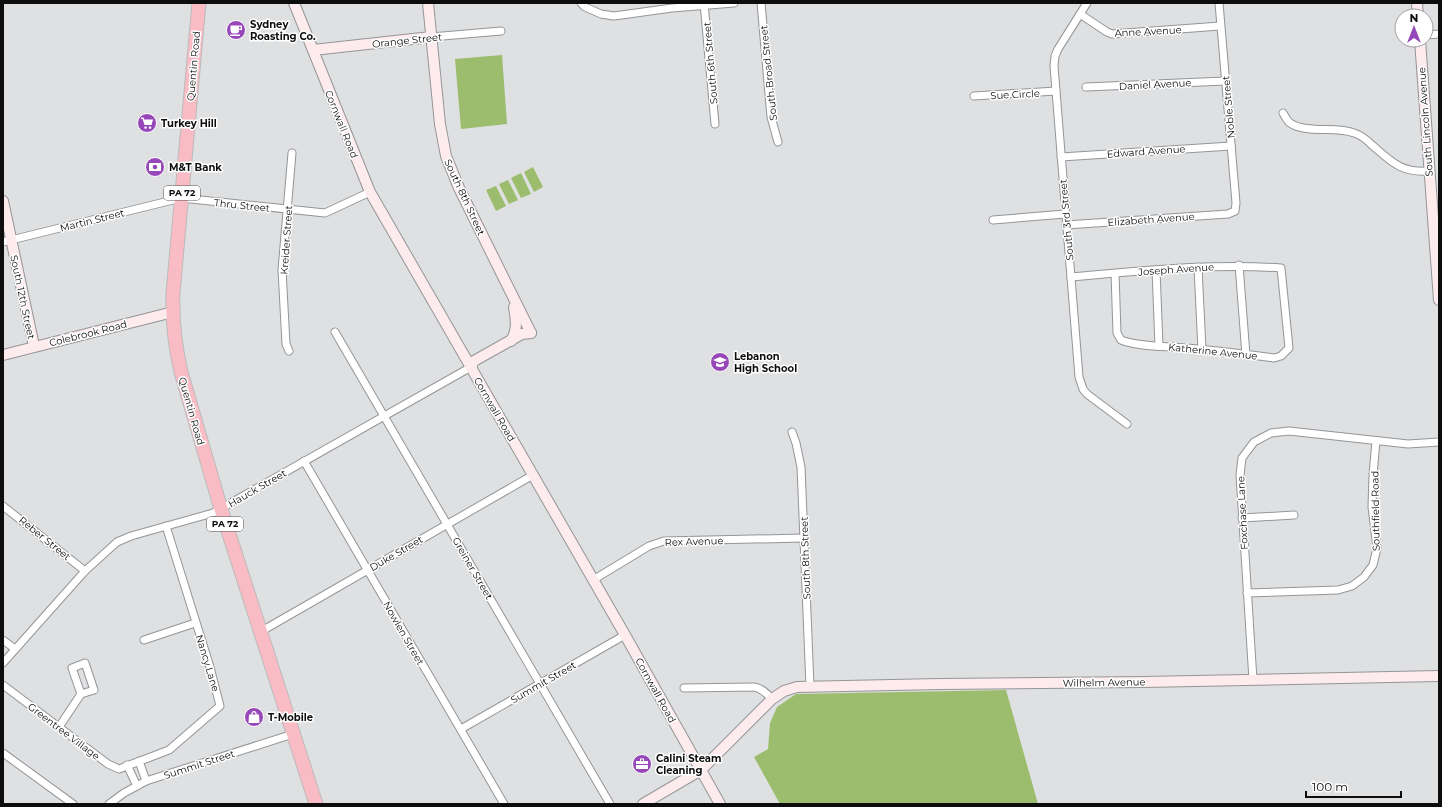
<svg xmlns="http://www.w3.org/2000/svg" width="1442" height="807" font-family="Montserrat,sans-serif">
	<rect width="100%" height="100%" fill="#dfe0e2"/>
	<!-- pitch -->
	<g fill="#9cbd6e">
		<path d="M502,55L507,124L461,129L455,59Z"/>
		<path d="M533,167L543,187L534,192L524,172Z"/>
		<path d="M521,173L531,194L521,198L511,178Z"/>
		<path d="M508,180L518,200L509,204L499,184Z"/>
		<path d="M496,186L506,206L496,211L486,190Z"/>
		<path d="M1006,690L1038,804H780L754,757L768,749L770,723L777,707L796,694Z"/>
	</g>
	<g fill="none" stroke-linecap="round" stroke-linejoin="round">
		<!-- street casing -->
		<g stroke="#949597" stroke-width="9">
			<g id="street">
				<path d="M581,3L585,7L601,14L614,16L672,8L734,3"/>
				<path d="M704,3L715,124"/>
				<path d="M761,3L771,117L778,142"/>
				<path d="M1087,3L1058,49L1055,56L1054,66L1079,377L1083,389L1087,394L1127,424"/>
				<path d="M1080,14L1107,32L1112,34L1220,26"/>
				<path d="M1426,35L1439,34"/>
				<path d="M431,37L501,31"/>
				<path d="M1086,87L1225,81"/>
				<path d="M974,96L1056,91"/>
				<path d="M1283,113C1285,116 1287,121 1290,123C1306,134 1337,126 1354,133C1361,135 1367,140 1372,145C1392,162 1401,173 1429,171"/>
				<path d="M1061,157L1231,146"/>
				<path d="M993,220L1065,214"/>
				<path d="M1066,225L1228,214L1235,211L1236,203L1219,3"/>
				<path d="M3,242L181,198L325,213L370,192"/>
				<path d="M1239,265L1246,355"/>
				<path d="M1198,267L1202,350"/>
				<path d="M1156,270L1159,346"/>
				<path d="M1071,277C1141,271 1211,263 1281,268L1289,348L1281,356L1274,358C1244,354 1215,350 1185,348C1165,346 1139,347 1121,340L1117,333L1115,273"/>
				<path d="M335,332L610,804"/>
				<path d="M289,351L286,344L282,270L292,153"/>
				<path d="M792,432L796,443L801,467L810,686"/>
				<path d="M304,461L504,804"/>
				<path d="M3,506L85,571"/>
				<path d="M1242,518L1294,515"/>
				<path d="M593,580L649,546L664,541L804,538"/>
				<path d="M1247,593L1338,590L1352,586L1364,577L1373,565L1377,548L1372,507L1373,475L1376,441"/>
				<path d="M260,632L533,475"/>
				<path d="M3,640L15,649"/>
				<path d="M144,640L195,623"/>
				<path d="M3,663L85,571L117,542L131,536L213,513L471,367"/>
				<path d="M1253,680L1240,475L1242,458L1254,442L1271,433L1289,431L1408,444L1439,442"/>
				<path d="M3,685L108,764L119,769L169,750L220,706L210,667L166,526"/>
				<path d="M684,688L754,687C762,688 767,694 772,699"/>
				<path d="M59,727L81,694L94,690L85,663L72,668L81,694"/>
				<path d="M461,729L625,635"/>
				<path d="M3,753L73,804"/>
				<path d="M139,761L146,781"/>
				<path d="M127,765L137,786"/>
				<path d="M109,804L124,793L146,781L293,734"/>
			</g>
		</g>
		<!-- secondary casing -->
		<g stroke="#949597" stroke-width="12">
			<g id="secondary">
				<path d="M294,3L370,192L625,635L720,804"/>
				<path d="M428,3L440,124L446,156L459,188L531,333"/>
				<path d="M1417,3L1418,16"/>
				<path d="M1420,40L1439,300"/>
				<path d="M313,50L431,37"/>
				<path d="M3,201L34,346"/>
				<path d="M511,341C518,329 516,320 514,307"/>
				<path d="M3,355L173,312"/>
				<path d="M471,367L474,361L522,334L531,333"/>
				<path d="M643,804L701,770L772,699L784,691L797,687L940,684L1143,682L1439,676"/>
			</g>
		</g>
		<!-- highway casing -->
		<g stroke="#bbbbbc" stroke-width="15">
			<path id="highway" d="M199,3L173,293C172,320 175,346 181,372L221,509L316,804"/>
		</g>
		<!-- street -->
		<use href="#street" stroke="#fff" stroke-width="7"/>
		<!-- secondary -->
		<use href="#secondary" stroke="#fdebed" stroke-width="10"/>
		<!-- highway -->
		<use href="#highway" stroke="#f9bcc4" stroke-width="13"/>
	</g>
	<!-- icons -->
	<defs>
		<g id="cafe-disc" transform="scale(1)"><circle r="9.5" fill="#9648b8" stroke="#fff"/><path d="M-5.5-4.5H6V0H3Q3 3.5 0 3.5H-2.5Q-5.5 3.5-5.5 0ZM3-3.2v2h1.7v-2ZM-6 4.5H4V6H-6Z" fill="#fff"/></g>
		<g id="supermarket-disc" transform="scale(1)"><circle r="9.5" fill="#9648b8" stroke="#fff"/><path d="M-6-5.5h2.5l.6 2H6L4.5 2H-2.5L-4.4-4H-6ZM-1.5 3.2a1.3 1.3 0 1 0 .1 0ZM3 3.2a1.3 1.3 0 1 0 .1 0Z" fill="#fff"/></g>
		<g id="bank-disc" transform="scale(1)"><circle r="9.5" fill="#9648b8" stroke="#fff"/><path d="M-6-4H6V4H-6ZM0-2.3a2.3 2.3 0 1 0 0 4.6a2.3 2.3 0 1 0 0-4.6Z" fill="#fff"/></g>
		<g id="school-disc" transform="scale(1)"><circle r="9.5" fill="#9648b8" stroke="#fff"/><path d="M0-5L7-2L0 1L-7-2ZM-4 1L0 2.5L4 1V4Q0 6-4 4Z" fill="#fff"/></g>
		<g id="shop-disc" transform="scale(1)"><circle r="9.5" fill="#9648b8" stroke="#fff"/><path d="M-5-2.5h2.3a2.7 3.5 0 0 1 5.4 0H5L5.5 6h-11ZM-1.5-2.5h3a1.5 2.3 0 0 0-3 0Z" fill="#fff"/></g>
		<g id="office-disc" transform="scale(1)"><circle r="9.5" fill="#9648b8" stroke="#fff"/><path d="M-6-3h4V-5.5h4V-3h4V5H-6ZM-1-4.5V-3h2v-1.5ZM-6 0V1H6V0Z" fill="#fff"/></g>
	</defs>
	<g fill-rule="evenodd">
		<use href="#cafe-disc" x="236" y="30"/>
		<use href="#supermarket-disc" x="147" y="123"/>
		<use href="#bank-disc" x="155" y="167"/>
		<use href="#school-disc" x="720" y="362"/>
		<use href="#shop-disc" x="254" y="717"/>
		<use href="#office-disc" x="642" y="764"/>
	</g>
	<g text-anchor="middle" stroke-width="3" stroke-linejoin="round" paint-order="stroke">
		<!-- shield labels -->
		<g fill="#fff" stroke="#565656" stroke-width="1">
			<rect x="164" y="186" width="36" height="14" rx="3"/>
			<rect x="207" y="517" width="36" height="14" rx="3"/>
		</g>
		<g font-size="9" font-weight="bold" fill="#0d0d0e">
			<text x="182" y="196">PA 72</text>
			<text x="225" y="527">PA 72</text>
		</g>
		<!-- poi labels -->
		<g font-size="10" font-weight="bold" fill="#0d0d0e" stroke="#fff" text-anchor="start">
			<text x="250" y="28">Sydney<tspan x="250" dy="12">Roasting Co.</tspan></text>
			<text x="161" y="127">Turkey Hill</text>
			<text x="169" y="171">M&amp;T Bank</text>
			<text x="734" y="360">Lebanon<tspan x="734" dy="12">High School</tspan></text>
			<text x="268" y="721">T-Mobile</text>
			<text x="656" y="762">Calini Steam<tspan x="656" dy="12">Cleaning</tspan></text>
		</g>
		<!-- street labels -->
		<g font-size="10" fill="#0d0d0e" stroke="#fff">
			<text transform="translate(1148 31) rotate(-3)" y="4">Anne Avenue</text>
			<text transform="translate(407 40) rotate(-6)" y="4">Orange Street</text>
			<text transform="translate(710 63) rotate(-95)" y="4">South 6th Street</text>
			<text transform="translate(193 66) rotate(-85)" y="4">Quentin Road</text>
			<text transform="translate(768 73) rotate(-96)" y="4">South Broad Street</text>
			<text transform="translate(1155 84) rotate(-3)" y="4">Daniel Avenue</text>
			<text transform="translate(1015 94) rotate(-3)" y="4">Sue Circle</text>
			<text transform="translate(1228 107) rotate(-95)" y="4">Noble Street</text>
			<text transform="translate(1425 122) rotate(-94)" y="4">South Lincoln Avenue</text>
			<text transform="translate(342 124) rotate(68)" y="4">Cornwall Road</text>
			<text transform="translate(1146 151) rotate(-4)" y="4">Edward Avenue</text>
			<text transform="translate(465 197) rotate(65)" y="4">South 8th Street</text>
			<text transform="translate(242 205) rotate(6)" y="4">Thru Street</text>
			<text transform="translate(1151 219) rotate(-4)" y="4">Elizabeth Avenue</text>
			<text transform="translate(92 220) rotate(-14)" y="4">Martin Street</text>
			<text transform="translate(1066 220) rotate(-95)" y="4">South 3rd Street</text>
			<text transform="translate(286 240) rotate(-86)" y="4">Kreider Street</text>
			<text transform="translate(1176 269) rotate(-4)" y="4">Joseph Avenue</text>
			<text transform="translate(23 297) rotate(78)" y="4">South 12th Street</text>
			<text transform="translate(88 333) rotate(-14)" y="4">Colebrook Road</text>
			<text transform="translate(1213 351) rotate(6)" y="4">Katherine Avenue</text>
			<text transform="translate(495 409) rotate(60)" y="4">Cornwall Road</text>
			<text transform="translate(192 411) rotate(74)" y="4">Quentin Road</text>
			<text transform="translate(257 488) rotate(-30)" y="4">Hauck Street</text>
			<text transform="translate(1375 511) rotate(-91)" y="4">Southfield Road</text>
			<text transform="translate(1242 513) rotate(-93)" y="4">Foxchase Lane</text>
			<text transform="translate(45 538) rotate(39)" y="4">Reber Street</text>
			<text transform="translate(694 541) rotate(-2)" y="4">Rex Avenue</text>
			<text transform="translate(396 553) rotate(-30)" y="4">Duke Street</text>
			<text transform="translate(805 558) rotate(-92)" y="4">South 8th Street</text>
			<text transform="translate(473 568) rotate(60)" y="4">Greiner Street</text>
			<text transform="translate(404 633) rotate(60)" y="4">Nowlen Street</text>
			<text transform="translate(208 663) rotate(73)" y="4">Nancy Lane</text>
			<text transform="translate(543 682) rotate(-30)" y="4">Summit Street</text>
			<text transform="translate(1104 682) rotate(-1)" y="4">Wilhelm Avenue</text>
			<text transform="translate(656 690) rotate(61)" y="4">Cornwall Road</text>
			<text transform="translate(64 731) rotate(37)" y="4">Greentree Village</text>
			<text transform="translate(199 764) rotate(-18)" y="4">Summit Street</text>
		</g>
	</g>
	<!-- border -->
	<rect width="1442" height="807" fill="none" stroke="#0d0d0e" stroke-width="8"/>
	<!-- north arrow -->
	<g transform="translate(1414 28)"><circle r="19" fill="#ffffff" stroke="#9e9e9f"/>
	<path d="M0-3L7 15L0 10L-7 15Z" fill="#9648b8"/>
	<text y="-6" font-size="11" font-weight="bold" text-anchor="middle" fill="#0d0d0e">N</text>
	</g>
	<!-- scale -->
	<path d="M1306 791v6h95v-6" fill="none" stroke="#0d0d0e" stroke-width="2"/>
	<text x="1312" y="791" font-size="12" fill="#0d0d0e" stroke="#ffffff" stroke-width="3" paint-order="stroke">100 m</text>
</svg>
